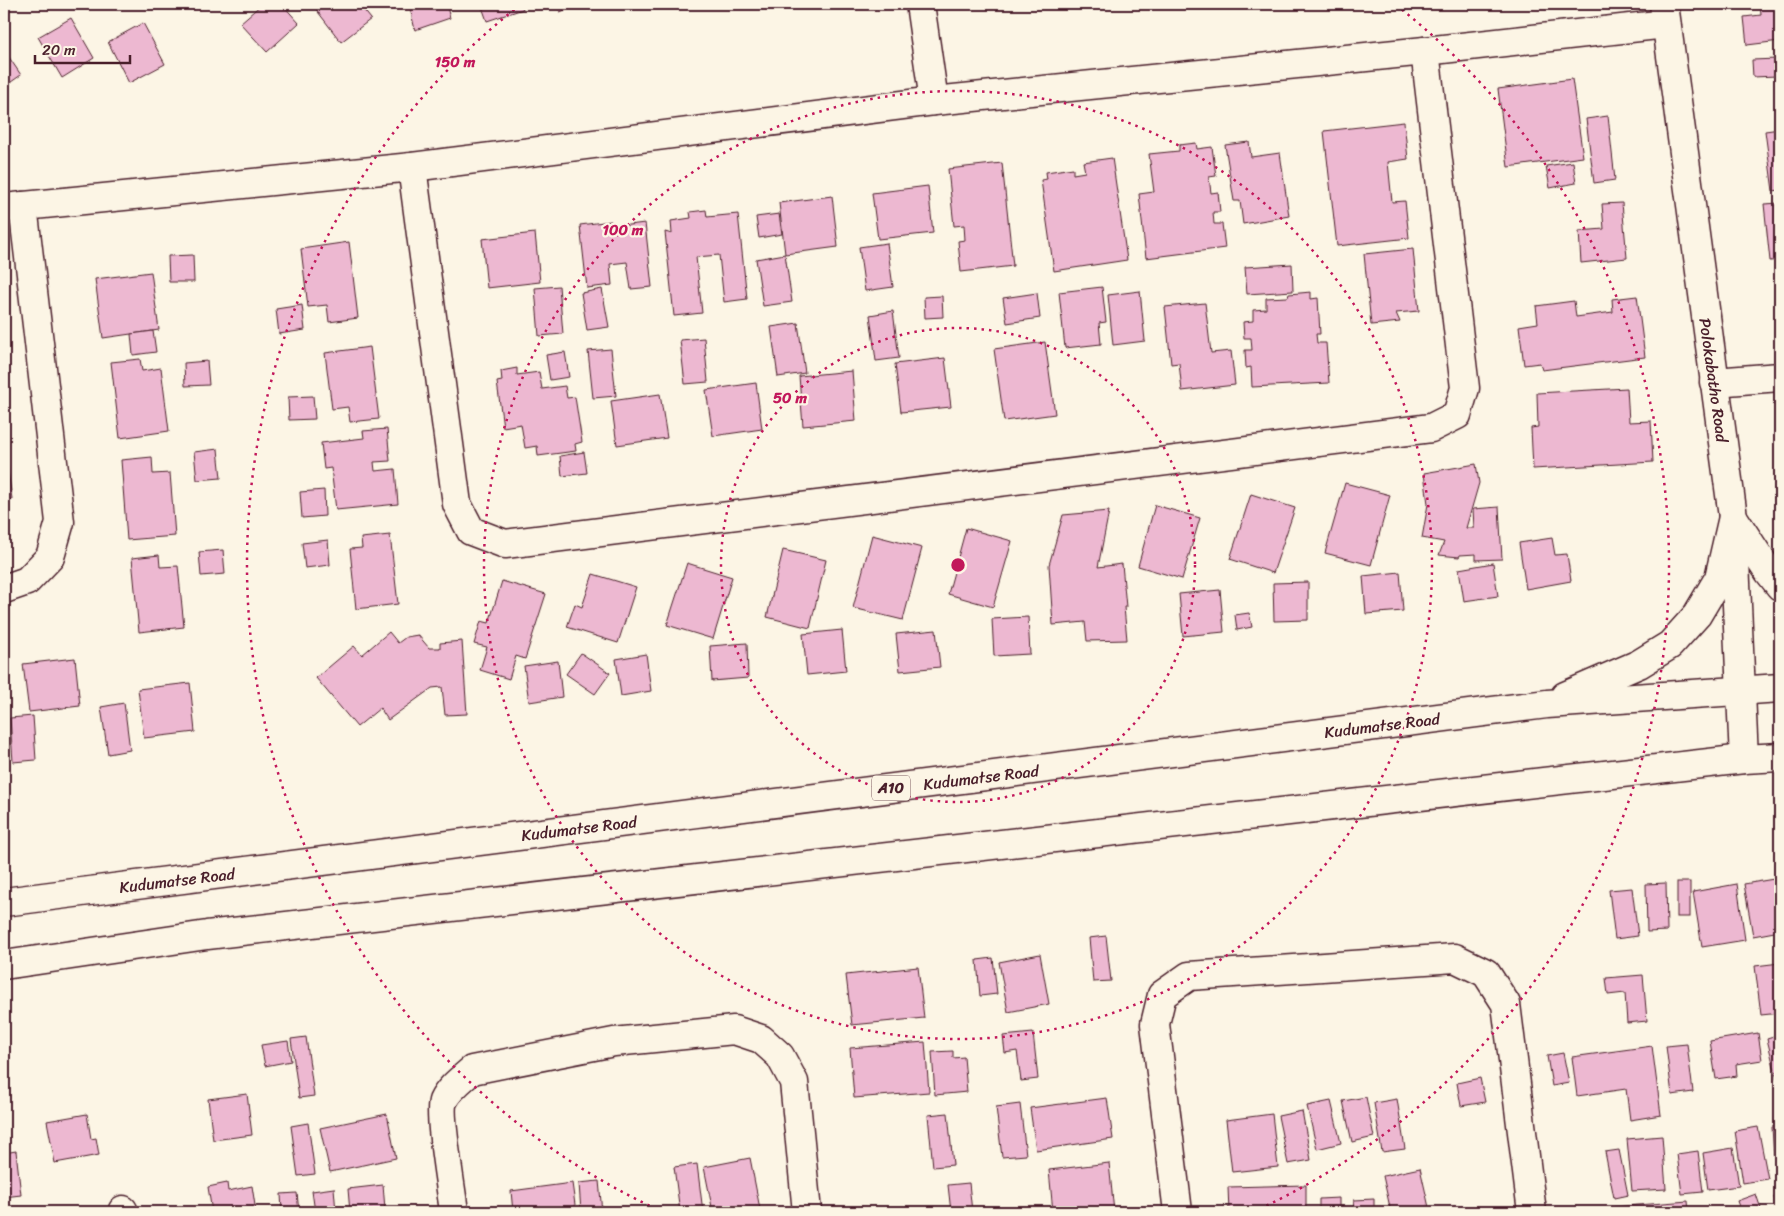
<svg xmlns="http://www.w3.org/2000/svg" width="1784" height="1216" font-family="Sriracha,sans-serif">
	<rect width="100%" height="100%" fill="#fcf5e5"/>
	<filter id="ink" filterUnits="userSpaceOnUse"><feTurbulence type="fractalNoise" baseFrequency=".02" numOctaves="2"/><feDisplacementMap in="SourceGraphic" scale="10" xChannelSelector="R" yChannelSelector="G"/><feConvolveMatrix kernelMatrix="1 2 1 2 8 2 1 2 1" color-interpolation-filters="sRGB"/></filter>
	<g filter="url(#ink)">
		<!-- building -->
		<g fill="#edb8d1" stroke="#4a1f2b">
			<path d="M262,4H282L299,23L267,52L240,23Z"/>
			<path d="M320,4H359L371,19L341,42L315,8Z"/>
			<path d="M409,4H446L450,18L415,30Z"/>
			<path d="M481,4H521L523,9L487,21Z"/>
			<path d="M557,4H580L560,12Z"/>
			<path d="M1760,4H1780V41L1747,45L1744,17L1761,15Z"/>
			<path d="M71,18L94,58L62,78L38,37Z"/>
			<path d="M143,23L165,64L129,83L108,42Z"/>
			<path d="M4,50L21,75L4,87Z"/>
			<path d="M1777,59V76L1753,77L1752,60Z"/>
			<path d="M1572,79L1583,157L1508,167L1498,89Z"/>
			<path d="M1608,116L1615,180L1594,183L1586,119Z"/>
			<path d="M1404,122L1408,159L1388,162L1392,202L1405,201L1409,238L1337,246L1324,131Z"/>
			<path d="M1780,129V190L1773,191L1765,131Z"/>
			<path d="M1249,142L1251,157L1280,153L1289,216L1243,224L1240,201H1234L1225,145Z"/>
			<path d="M1196,143L1197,149L1212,147L1216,176L1209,177L1211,193L1218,192L1220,212H1213L1214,224H1222L1225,248L1146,258L1139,194L1154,192L1149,154L1179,151V145Z"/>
			<path d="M1112,158L1127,260L1054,271L1041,180L1047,179L1046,172L1073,168V174L1085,172L1083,162Z"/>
			<path d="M1573,162L1576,183L1550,188L1546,166Z"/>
			<path d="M1002,163L1013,266L961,272L958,241L965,240L964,225L954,226L948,169Z"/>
			<path d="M928,186L933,233L878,239L872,193Z"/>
			<path d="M832,196L838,247L785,254L779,203Z"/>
			<path d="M1622,203L1627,258L1581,263L1579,231L1604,229L1602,204Z"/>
			<path d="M1780,203V260L1770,261L1764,204Z"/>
			<path d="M706,210L707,217L738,214L747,299L724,302L719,255L696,257L702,313L674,316L665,232L672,234L671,221L691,218L690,212Z"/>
			<path d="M779,214L782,234L759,238L756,217Z"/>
			<path d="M611,221L612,227L645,223L652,287L631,289L627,262L610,264L612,285L587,288L580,225Z"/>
			<path d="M535,233L540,282L487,288L482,239Z"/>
			<path d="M349,242L358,318L329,322L327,305L308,307L301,249Z"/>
			<path d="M887,243L893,287L865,291L859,247Z"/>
			<path d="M1413,249L1419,311L1396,313L1400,322L1371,325L1364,254Z"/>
			<path d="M785,254L792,302L763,306L756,259Z"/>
			<path d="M193,255L194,282H169L168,256Z"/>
			<path d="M1292,264L1293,291L1247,294L1245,267Z"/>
			<path d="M151,272L159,330L103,338L95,279Z"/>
			<path d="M559,286L563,334L539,336L535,288Z"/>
			<path d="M1102,287L1106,322L1099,323L1101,344L1065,348L1059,292Z"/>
			<path d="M602,289L609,327L587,330L581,293Z"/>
			<path d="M1140,291L1145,341L1113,345L1108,295Z"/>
			<path d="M1311,292V299L1318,298L1320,334H1316L1317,343H1326L1329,383L1252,387L1251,367L1246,368L1245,350H1252L1251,338H1244L1243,322L1253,321V310L1266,309V298L1288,297L1289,294Z"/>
			<path d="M1037,293L1040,318L1007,323L1003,298Z"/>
			<path d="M942,296L943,317L925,318L924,297Z"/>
			<path d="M1637,296L1645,357L1542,370L1540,363L1524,365L1519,326L1538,323L1536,306L1574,301L1576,317L1613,312L1612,299Z"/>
			<path d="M1205,303L1211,353L1231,351L1235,385L1182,391L1179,363L1171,364L1165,307Z"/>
			<path d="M302,305L305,330L279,334L276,309Z"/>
			<path d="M893,311L899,358L876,361L870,315Z"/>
			<path d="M798,323L805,373L778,377L771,327Z"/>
			<path d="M153,331L156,352L133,355L131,334Z"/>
			<path d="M704,338L708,382L685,384L680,340Z"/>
			<path d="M1045,342L1055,414L1004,421L994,349Z"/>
			<path d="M370,347L379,419L350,422L348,407L332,409L325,353Z"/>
			<path d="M611,349L616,396L593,398L588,351Z"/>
			<path d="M565,352L569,377L550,380L546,355Z"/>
			<path d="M945,358L951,407L901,412L895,364Z"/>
			<path d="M140,359L142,371L161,368L169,431L120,438L111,362Z"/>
			<path d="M207,361L209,385L185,386L184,363Z"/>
			<path d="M517,368V375L539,372L542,389L565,386L567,398L575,397L582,442L575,444L576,451L538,456L537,446L525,448L521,424L503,427L497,382L502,381L501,371Z"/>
			<path d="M852,371L856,421L803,426L799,376Z"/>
			<path d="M756,383L762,429L713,436L706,390Z"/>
			<path d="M1627,388L1629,422L1651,421L1653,462L1533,469L1531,428L1538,427L1537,393Z"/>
			<path d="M660,394L667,438L617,445L611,401Z"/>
			<path d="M313,396L315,419L289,420L288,397Z"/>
			<path d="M387,429L390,461L374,462L375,471L395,469L398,504L336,510L331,468L324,469L321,443L364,438L363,431Z"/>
			<path d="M218,449L221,478L197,480L194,452Z"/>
			<path d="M584,452L587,473L562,476L560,456Z"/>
			<path d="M4,456H6L12,499L4,500Z"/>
			<path d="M152,457L153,474L170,473L175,536L127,540L121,460Z"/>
			<path d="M1476,464L1479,483L1466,528H1474L1473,509L1499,507L1502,559L1476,560V554L1460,555L1459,557L1439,555L1444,542L1422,538L1428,504L1424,473Z"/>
			<path d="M1345,483L1390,495L1371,565L1325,553Z"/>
			<path d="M324,490L325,516L302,518L300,492Z"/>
			<path d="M1251,494L1295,508L1273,573L1230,559Z"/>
			<path d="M1155,505L1200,518L1182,579L1138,566Z"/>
			<path d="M1109,511L1098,567L1122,564L1126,607H1124L1127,640L1087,641L1085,622L1053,625L1049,565L1063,515Z"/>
			<path d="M966,528L1012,541L993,607L948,594Z"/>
			<path d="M390,535L398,604L356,609L350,549L362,548L361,538Z"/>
			<path d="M872,535L922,548L903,620L853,608Z"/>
			<path d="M1552,538L1555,555L1567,554L1571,581L1526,589L1519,543Z"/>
			<path d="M328,540L330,565L305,568L302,543Z"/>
			<path d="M223,550L225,574L201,576L199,552Z"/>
			<path d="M783,550L826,560L810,628L767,617Z"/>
			<path d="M159,555L160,567L178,566L184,627L139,632L132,558Z"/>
			<path d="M687,563L732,577L713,639L667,625Z"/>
			<path d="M1493,563L1498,596L1464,601L1459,569Z"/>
			<path d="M1400,572L1403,611L1366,614L1363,576Z"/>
			<path d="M593,574L636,587L618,643L567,627L575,604L582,607Z"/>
			<path d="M502,581L546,594L525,659L516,656L509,679L480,670L487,647L474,644L481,621L489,623Z"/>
			<path d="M1308,582V620L1274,621L1273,583Z"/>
			<path d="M1220,590L1224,632L1183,636L1179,594Z"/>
			<path d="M1249,613L1252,627L1237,630L1235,615Z"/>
			<path d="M1028,617L1030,654L994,656L992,619Z"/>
			<path d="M842,630L846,671L807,675L803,634Z"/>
			<path d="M936,630L940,667L900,671L896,634Z"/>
			<path d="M389,632L398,643L406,637L418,635L429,648H440V643L462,641L467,714L445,715L442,687L432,688L388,720L380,708L357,727L316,678L354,646L362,655Z"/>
			<path d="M747,643L748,678L712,681L710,646Z"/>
			<path d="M581,653L610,673L595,694L566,674Z"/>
			<path d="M646,654L651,691L621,696L616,659Z"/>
			<path d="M75,658L80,706L29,712L23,664Z"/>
			<path d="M558,661L562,697L529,702L524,666Z"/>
			<path d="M190,683L195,732L144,738L138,689Z"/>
			<path d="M124,703L130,750L108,754L101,707Z"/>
			<path d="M33,716L36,760L13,762L10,718Z"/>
			<path d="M1780,878V931L1753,936L1744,884Z"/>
			<rect x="1677" y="882" width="13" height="35"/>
			<path d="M1666,883L1667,931L1647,932L1646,884Z"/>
			<path d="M1737,884L1745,940L1702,947L1693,892Z"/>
			<path d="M1632,888L1638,936L1615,939L1609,890Z"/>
			<path d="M1106,936L1111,981L1093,982L1089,938Z"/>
			<path d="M1040,954L1049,1004L1008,1012L999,962Z"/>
			<path d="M993,958L997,994L980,996L977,960Z"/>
			<path d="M1780,963V1013L1761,1015L1755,966Z"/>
			<path d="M918,967L924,1018L852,1025L846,975Z"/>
			<path d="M1643,975L1647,1021L1627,1023L1625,993L1608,995L1606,978Z"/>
			<path d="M1033,1033L1038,1079L1021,1081L1017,1051L1005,1053L1003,1036Z"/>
			<path d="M1758,1033L1762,1060L1736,1064L1737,1076L1716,1079L1710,1041Z"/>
			<path d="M1780,1035V1087H1779L1767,1039Z"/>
			<path d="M306,1037L314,1096L299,1098L291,1039Z"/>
			<path d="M288,1041L291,1061L265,1066L261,1045Z"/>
			<path d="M925,1042L929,1092L854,1098L850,1048Z"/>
			<path d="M1687,1044L1693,1092L1672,1095L1666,1046Z"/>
			<path d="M1652,1046L1661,1115L1630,1120L1626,1089L1577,1096L1572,1057Z"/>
			<path d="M953,1051V1058L964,1057L967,1092L935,1095L932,1052Z"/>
			<path d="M1563,1053L1569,1083L1552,1086L1547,1056Z"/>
			<path d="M1480,1078L1485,1102L1461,1106L1457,1083Z"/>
			<path d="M247,1094L252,1135L213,1140L208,1099Z"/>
			<path d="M1366,1097L1374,1137L1352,1142L1343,1101Z"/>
			<path d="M1107,1098L1113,1139L1036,1150L1030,1108Z"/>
			<path d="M1397,1099L1405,1149L1382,1152L1374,1103Z"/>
			<path d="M1331,1101L1341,1143L1317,1149L1307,1106Z"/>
			<path d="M1020,1104L1026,1155L1002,1157L996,1107Z"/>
			<path d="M1302,1111L1311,1160L1288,1164L1278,1116Z"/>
			<path d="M948,1113L953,1165L933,1167L928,1115Z"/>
			<path d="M87,1114L91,1139L96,1138L99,1155L55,1163L47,1121Z"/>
			<path d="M387,1114L396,1158L330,1172L320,1128Z"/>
			<path d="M1272,1114L1278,1167L1232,1172L1226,1120Z"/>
			<path d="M308,1123L315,1174L298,1176L291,1126Z"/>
			<path d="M1780,1126V1174H1775L1772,1127Z"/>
			<path d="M1758,1127L1768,1179L1743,1183L1735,1131Z"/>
			<path d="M1662,1136L1666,1189L1632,1191L1627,1139Z"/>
			<path d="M1733,1148L1739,1186L1708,1190L1703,1153Z"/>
			<path d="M1619,1150L1628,1195L1614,1198L1605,1152Z"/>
			<path d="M16,1151L21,1195L4,1197V1153Z"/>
			<path d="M1698,1151L1703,1192L1682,1194L1677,1154Z"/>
			<path d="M750,1158L760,1209L742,1212H713L704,1167Z"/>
			<path d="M1109,1163L1114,1212H1053L1049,1170Z"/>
			<path d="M697,1164L703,1212H680L674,1167Z"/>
			<path d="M1420,1168L1430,1212H1391L1383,1176Z"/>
			<path d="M599,1181L602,1212H581L579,1183Z"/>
			<path d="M227,1183L228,1191L252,1186L256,1212H212L208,1187Z"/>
			<path d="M572,1183L576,1212H513L511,1191Z"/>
			<path d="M969,1183L972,1212H951L948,1185Z"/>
			<path d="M383,1185L385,1209L350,1212L348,1189Z"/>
			<path d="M1306,1185V1212H1229L1228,1187Z"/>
			<path d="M334,1188L336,1212H315L312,1191Z"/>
			<path d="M297,1193L299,1212H282L281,1194Z"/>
			<path d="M1756,1194L1762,1212H1741L1737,1201Z"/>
			<path d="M1780,1195V1212H1777L1774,1197Z"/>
			<path d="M1339,1198V1212H1319V1199Z"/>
			<path d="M1374,1199V1212H1355L1354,1200Z"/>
			<path d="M1688,1201L1689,1212H1614V1207Z"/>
		</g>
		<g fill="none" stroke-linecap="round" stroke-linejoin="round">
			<!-- street casing -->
			<g stroke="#4a1f2b" stroke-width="31">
				<g id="street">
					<path d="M920,4L934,101"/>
					<path d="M412,167L457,504L471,531L505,544L1431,428L1457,415L1465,388L1425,51"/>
					<path d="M4,208L412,167L934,101L1425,51L1666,24"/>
					<path d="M1714,382L1780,377"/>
					<path d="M4,589L27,581L50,557L60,522L23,206"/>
					<path d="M123,1210V1212"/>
					<path d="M454,1212C452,1193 438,1114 443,1101C449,1088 462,1079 472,1070L614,1042L734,1030L761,1039L780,1056L794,1082L807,1212"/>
					<path d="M1178,1212L1155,1024L1162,995L1189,976L1455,958L1486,973L1506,1004L1532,1212"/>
				</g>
			</g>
			<!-- secondary casing -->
			<g stroke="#4a1f2b" stroke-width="31">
				<path id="secondary" d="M1664,4L1733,517L1744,759"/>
			</g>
			<!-- primary casing -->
			<g stroke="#4a1f2b" stroke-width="31">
				<g id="primary">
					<path d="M1733,517L1769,572L1780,586"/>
					<path d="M1565,696L1639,664L1670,645L1697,615L1719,578L1733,517"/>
					<path d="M4,902L1547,704L1780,688"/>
					<path d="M4,965L207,935L1744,759L1780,757"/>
				</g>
			</g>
			<!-- street -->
			<use href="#street" stroke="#fcf5e5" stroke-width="28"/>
			<!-- secondary -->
			<use href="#secondary" stroke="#fcf5e5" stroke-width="28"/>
			<!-- primary -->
			<use href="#primary" stroke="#fcf5e5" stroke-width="28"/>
		</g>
	</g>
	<!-- distance rings -->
	<g fill="none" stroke="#c2185b" stroke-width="2.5" stroke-dasharray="2.5 5">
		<circle cx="958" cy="565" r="237"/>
		<circle cx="958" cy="565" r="474"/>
		<path d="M663 1212A711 711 0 0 1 520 5M1396 5A711 711 0 0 1 1253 1212"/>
	</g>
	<g text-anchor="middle" stroke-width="4.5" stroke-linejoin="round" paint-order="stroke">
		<!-- shield labels -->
		<rect fill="#fcf5e5" stroke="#7f5f63" stroke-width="1" x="872" y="775.5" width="38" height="25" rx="4"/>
		<g font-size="15" font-weight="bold" fill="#4a1f2b">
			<text x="891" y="793">A10</text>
		</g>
		<!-- street labels -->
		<g font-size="16" fill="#4a1f2b" stroke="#fcf5e5">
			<text transform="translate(1714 380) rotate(82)" y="6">Polokabatho Road</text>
			<text transform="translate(1382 725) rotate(-7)" y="6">Kudumatse Road</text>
			<text transform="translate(981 777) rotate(-7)" y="6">Kudumatse Road</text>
			<text transform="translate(579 828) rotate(-7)" y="6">Kudumatse Road</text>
			<text transform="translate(177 880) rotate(-7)" y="6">Kudumatse Road</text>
		</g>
	</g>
	<circle cx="958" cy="565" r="8" fill="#c2185b" stroke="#fcf5e5" stroke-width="2.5"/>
	<g font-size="15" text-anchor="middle" font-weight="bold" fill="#c2185b" stroke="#fcf5e5" stroke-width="4.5" stroke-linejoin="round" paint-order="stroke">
		<text x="455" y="67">150 m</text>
		<text x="623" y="235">100 m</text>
		<text x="790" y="403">50 m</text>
	</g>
	<!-- margin -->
	<rect width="1784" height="1216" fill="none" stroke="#fcf5e5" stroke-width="20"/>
	<rect x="10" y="10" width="1764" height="1196" fill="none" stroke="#4a1f2b" stroke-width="2" filter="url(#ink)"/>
	<!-- scale -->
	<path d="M35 55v8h95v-8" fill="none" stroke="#4a1f2b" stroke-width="2.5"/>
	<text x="42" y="55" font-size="15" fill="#4a1f2b" stroke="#fcf5e5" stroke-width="4" paint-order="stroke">20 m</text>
</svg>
